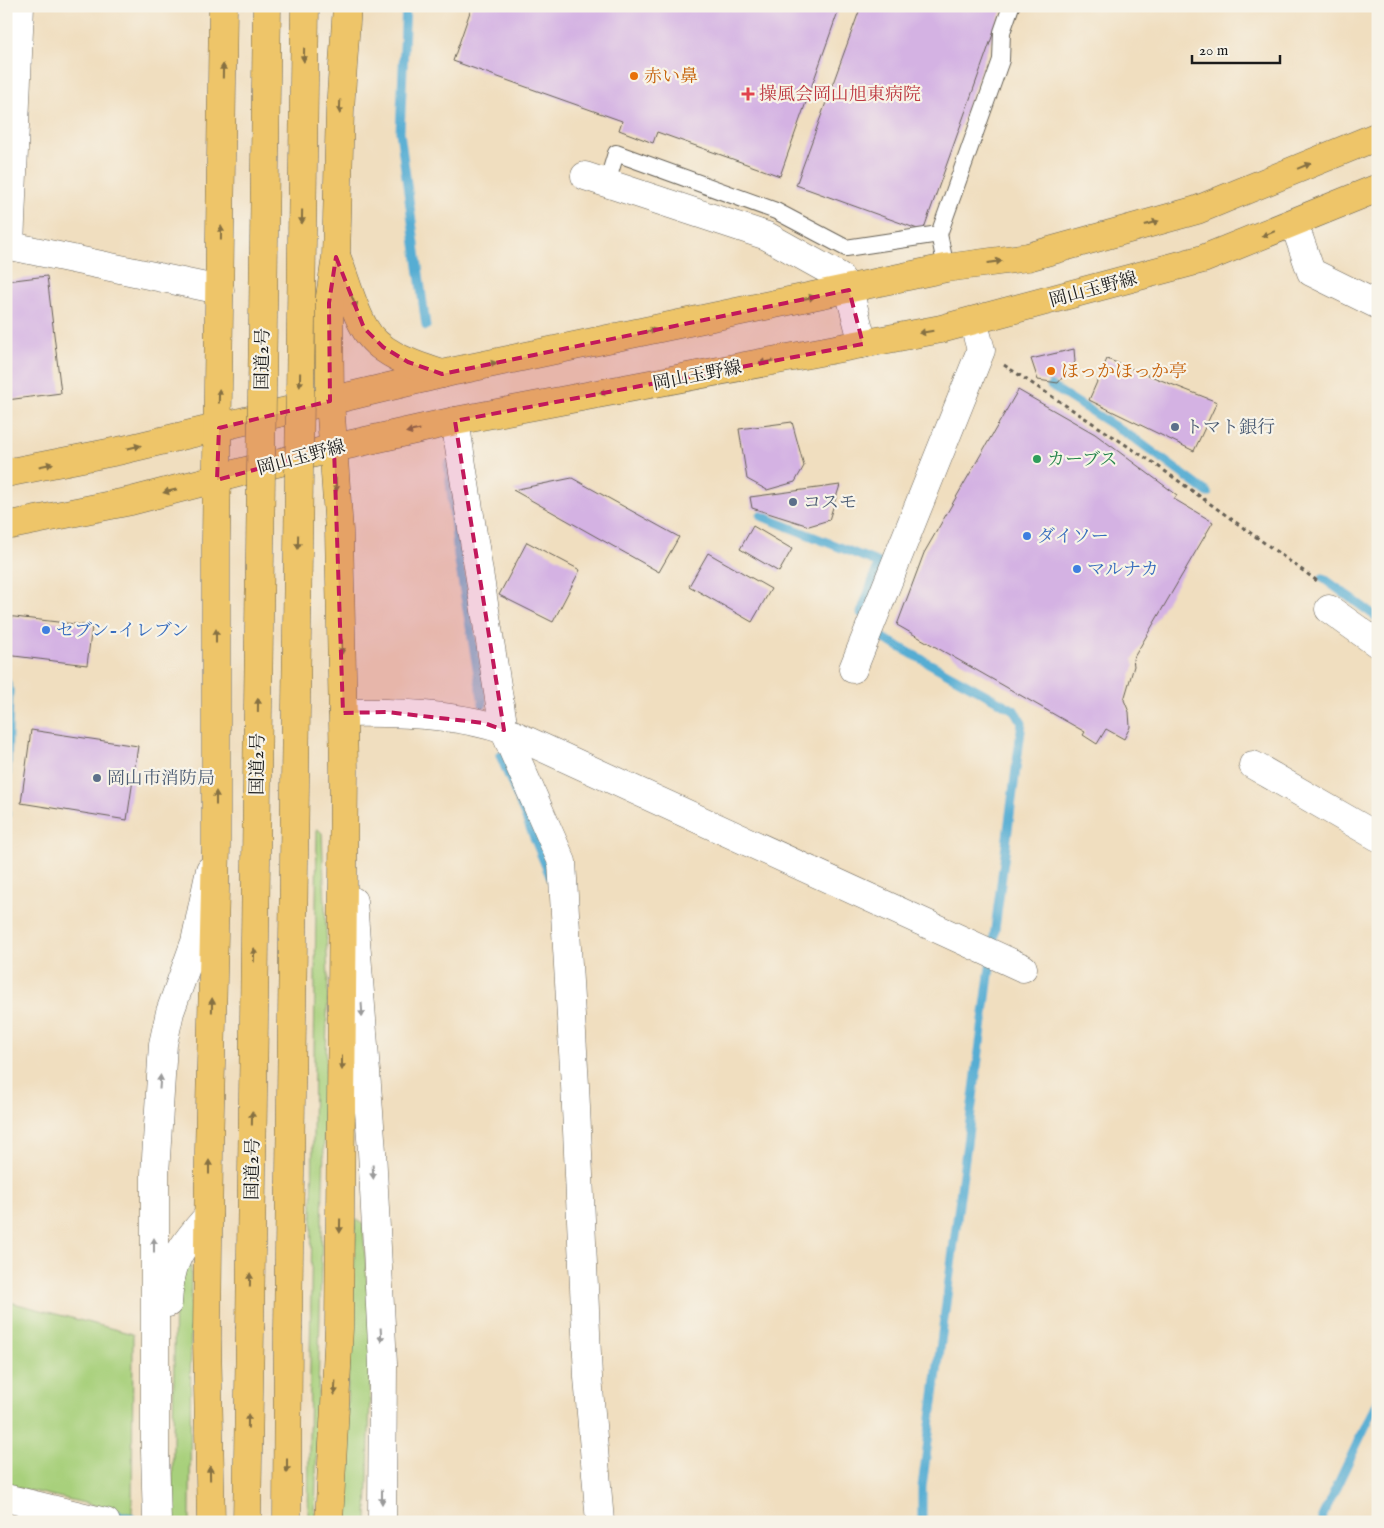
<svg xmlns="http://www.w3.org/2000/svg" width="1384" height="1528" font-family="'IM FELL English','Noto Serif JP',serif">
	<rect width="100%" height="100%" fill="#f7f3e8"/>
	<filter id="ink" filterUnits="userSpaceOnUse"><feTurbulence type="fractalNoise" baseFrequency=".02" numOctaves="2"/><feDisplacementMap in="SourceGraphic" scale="10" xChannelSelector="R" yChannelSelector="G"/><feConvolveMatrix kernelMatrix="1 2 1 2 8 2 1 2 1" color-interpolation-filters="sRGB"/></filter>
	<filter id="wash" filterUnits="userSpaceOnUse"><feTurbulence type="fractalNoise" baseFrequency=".0096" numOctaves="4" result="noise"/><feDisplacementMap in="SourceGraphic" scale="20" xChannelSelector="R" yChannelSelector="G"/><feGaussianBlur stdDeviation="1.12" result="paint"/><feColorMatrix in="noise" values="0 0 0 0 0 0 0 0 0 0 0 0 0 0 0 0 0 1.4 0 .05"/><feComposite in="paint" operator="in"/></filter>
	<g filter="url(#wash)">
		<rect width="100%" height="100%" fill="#f0debf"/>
		<!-- green -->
		<g fill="#a8d07b" stroke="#62764c">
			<path d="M317,828L322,833L328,978L315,1522H308Z"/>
			<path d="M356,1219L363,1224L371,1346L367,1522H341Z"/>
			<path d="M191,1266L190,1522H172L175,1278L182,1267Z"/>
			<path d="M6,1301L133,1334L132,1514L6,1485Z"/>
		</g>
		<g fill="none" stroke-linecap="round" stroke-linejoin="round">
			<!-- stream -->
			<g stroke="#56add3" stroke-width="9">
				<path d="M406,6L400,132L426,326"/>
				<path d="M1051,386L1138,441L1208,493"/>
				<path d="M448,464L458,556L483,704"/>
				<path d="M761,516L879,563L861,613"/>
				<path d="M1323,578L1378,618"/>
				<path d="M872,632L1014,710L1022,723L922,1487V1522"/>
				<path d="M6,681L9,689L6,815"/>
				<path d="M500,755L552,881"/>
				<path d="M107,1513L131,1518"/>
				<path d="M1322,1522V1517L1378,1400"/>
			</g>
		</g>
		<g id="blocks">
			<!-- building -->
			<g fill="#d4b2e3">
				<path d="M472,6H840L780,176L657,132L653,143L619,130L622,121L453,61Z"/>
				<path d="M861,6H1003L923,231L796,185Z"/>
				<path d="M47,276L61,393L7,400L6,281Z"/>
				<path d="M1074,349L1075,362L1058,383L1038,380L1031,359Z"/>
				<path d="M1107,359L1217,402L1194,451L1089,400Z"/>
				<path d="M1018,390L1095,434L1177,495L1174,499L1213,522L1133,659L1134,666L1124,700L1129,712L1130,727L1124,739L1106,729L1097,744L1083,735L1085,732L897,625L924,553Z"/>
				<path d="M792,422L804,466L795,482L767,490L747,479L739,429Z"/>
				<path d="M572,478L679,537L659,572L513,490Z"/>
				<path d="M840,485L829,520L809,526L752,508L750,497Z"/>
				<path d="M753,526L792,549L779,572L740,549Z"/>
				<path d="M527,542L580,570L553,622L499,595Z"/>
				<path d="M708,553L771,589L752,622L689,586Z"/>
				<path d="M6,616L92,626L87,665L6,655Z"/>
				<path d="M31,730L138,746L127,820L21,803Z"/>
			</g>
		</g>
	</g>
	<g filter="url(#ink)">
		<use href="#blocks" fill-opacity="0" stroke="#666055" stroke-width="1"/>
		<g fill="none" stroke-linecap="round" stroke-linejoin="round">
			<!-- service casing -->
			<g stroke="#666055" stroke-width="18">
				<g id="service">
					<path d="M607,183L616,153L776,211L846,248L939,234L1001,60L1002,32L1011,6"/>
					<path d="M939,234L946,268"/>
				</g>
			</g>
			<!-- minor casing -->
			<g stroke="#666055" stroke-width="29">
				<g id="minor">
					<path d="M585,176L767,236L839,276L849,290L863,344"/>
					<path d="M1294,223L1311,272L1378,305"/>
					<path d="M6,245L220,290"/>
					<path d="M10,245L20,6"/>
					<path d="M455,421L504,730L562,862L575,1085L588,1377L600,1522"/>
					<path d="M1329,609L1378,644"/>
					<path d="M853,669L981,350L973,321"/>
					<path d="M343,713C393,712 458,714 504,730L1023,968"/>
					<path d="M1253,765L1378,837"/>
					<path d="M353,901L372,1151L383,1364L382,1522"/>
					<path d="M168,1303C170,1260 181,1247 208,1216"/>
					<path d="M6,1498L106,1522"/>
					<path d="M157,1522L155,1451V1174L163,1044L170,1012L195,942L210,870"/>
				</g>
			</g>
			<!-- primary casing -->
			<g stroke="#666055" stroke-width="29">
				<g id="primary">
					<path d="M6,473L123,450L455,371L946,268L1028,257L1197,210L1378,136"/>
					<path d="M6,526L131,501L334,448L455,421L941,329L1203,259L1378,188"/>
				</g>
			</g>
			<!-- trunk casing -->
			<g stroke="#666055" stroke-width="29">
				<g id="trunk">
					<path d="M337,258C346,280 352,306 364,327C378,354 415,365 442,374"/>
					<path d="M211,1522L207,1339L209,1150L216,847V539L223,6"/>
					<path d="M247,1522L250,1329"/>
					<path d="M287,1522L288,1330"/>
					<path d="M329,1522L339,1328L344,770L339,531L330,401L329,303L336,257L340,110L347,6"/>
				</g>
			</g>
			<!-- path -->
			<path stroke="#666055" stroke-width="3" stroke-dasharray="4 4" stroke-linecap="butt" d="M1004,365L1155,464L1320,583"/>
			<!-- service -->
			<use href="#service" stroke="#fff" stroke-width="16"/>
			<!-- minor -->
			<use href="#minor" stroke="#fff" stroke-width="28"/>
			<!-- primary -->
			<use href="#primary" stroke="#eec569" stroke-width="28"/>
			<!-- trunk -->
			<use href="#trunk" stroke="#eec569" stroke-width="28"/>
			<!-- trunk-bridge casing -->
			<g stroke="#666055" stroke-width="29" stroke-linecap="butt">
				<g id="trunk-bridge">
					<path d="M250,1329L267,6"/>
					<path d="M288,1330L305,6"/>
				</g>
			</g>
			<!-- trunk-bridge -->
			<use href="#trunk-bridge" stroke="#eec569" stroke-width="28"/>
		</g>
		<!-- one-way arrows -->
		<defs><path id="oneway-solid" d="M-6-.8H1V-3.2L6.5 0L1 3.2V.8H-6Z" transform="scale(1.25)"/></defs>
		<g fill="#857042">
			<use href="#oneway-solid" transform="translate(304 55) rotate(91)"/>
			<use href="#oneway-solid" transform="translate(223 71) rotate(-89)"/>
			<use href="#oneway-solid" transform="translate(340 107) rotate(92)"/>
			<use href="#oneway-solid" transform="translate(1304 166) rotate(-22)"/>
			<use href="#oneway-solid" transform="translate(302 217) rotate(91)"/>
			<use href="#oneway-solid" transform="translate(1152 223) rotate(-16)"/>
			<use href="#oneway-solid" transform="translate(221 233) rotate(-89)"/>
			<use href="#oneway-solid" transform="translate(1268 234) rotate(158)"/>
			<use href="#oneway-solid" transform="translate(995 262) rotate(-8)"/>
			<use href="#oneway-solid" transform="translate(808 298) rotate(-12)"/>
			<use href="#oneway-solid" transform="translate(354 302) rotate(69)"/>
			<use href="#oneway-solid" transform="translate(649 331) rotate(-12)"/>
			<use href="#oneway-solid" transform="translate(926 332) rotate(170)"/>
			<use href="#oneway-solid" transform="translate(766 362) rotate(169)"/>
			<use href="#oneway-solid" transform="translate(490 364) rotate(-12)"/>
			<use href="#oneway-solid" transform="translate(300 380) rotate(91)"/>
			<use href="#oneway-solid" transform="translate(606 392) rotate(169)"/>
			<use href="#oneway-solid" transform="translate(219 396) rotate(-89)"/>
			<use href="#oneway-solid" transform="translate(413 431) rotate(168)"/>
			<use href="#oneway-solid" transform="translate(134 447) rotate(-13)"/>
			<use href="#oneway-solid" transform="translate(46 465) rotate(-12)"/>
			<use href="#oneway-solid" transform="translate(336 485) rotate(87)"/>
			<use href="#oneway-solid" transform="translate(170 491) rotate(166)"/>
			<use href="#oneway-solid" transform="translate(298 542) rotate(91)"/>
			<use href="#oneway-solid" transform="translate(216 636) rotate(-90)"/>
			<use href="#oneway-solid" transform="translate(342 647) rotate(89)"/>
			<use href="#oneway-solid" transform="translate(258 705) rotate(-89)"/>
			<use href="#oneway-solid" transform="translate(216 798) rotate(-90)"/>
			<use href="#oneway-solid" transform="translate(254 955) rotate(-89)"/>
			<use href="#oneway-solid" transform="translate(212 1005) rotate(-89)"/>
			<use href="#oneway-solid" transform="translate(342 1063) rotate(90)"/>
			<use href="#oneway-solid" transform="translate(252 1118) rotate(-89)"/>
			<use href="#oneway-solid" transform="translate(209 1167) rotate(-90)"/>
			<use href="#oneway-solid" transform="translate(340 1226) rotate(91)"/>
			<use href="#oneway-solid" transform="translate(250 1280) rotate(-89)"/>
			<use href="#oneway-solid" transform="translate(335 1388) rotate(93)"/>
			<use href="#oneway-solid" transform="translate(248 1421) rotate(-89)"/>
			<use href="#oneway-solid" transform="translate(287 1466) rotate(90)"/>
			<use href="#oneway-solid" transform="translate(210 1473) rotate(-91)"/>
		</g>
		<g fill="#999">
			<use href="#oneway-solid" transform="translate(362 1010) rotate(86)"/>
			<use href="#oneway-solid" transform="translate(160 1082) rotate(-86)"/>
			<use href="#oneway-solid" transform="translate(373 1172) rotate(87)"/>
			<use href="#oneway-solid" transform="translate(154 1245) rotate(-90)"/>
			<use href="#oneway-solid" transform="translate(381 1335) rotate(87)"/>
			<use href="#oneway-solid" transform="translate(382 1497) rotate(90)"/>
		</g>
	</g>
	<!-- marked area -->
	<path fill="#c2185b" fill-opacity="0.2" stroke="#c2185b" stroke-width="4" stroke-dasharray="10 6" stroke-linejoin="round" d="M336,257L364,328L383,347L408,362L442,374L849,290L863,344L455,421L504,730L484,723L387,712L343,713L334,448L217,480L219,428L330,401L329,303Z"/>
	<!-- markers -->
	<g fill="#e8710a" stroke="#f7f3e8" stroke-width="2">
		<circle cx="634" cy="76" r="5"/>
		<circle cx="1051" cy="371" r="5"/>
	</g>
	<path fill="#e0444e" stroke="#f7f3e8" stroke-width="2" d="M745.5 86.5h5v5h5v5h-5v5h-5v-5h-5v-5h5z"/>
	<g fill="#5c6f8a" stroke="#f7f3e8" stroke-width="2">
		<circle cx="1175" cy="427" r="5"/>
		<circle cx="793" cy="502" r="5"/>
		<circle cx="97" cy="778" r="5"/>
	</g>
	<circle fill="#2e9e5b" stroke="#f7f3e8" stroke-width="2" cx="1037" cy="459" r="5"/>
	<g fill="#3f7fe0" stroke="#f7f3e8" stroke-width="2">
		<circle cx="1027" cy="536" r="5"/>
		<circle cx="1077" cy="569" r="5"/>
		<circle cx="46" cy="630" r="5"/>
	</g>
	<g text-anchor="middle" stroke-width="4.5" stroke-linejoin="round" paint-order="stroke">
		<!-- food labels -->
		<g font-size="18" fill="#c56008" stroke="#f7f3e8" text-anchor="start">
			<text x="644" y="82">赤い鼻</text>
			<text x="1061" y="377">ほっかほっか亭</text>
		</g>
		<!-- health labels -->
		<g font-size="18" fill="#be3a42" stroke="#f7f3e8" text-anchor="start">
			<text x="759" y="100">操風会岡山旭東病院</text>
		</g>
		<!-- street labels -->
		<g font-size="18" fill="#1c1c1c" stroke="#f7f3e8">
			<text transform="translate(1093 289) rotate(-15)" y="6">岡山玉野線</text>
			<text transform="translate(262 359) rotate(-89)" y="6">国道2号</text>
			<text transform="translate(697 375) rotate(-11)" y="6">岡山玉野線</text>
			<text transform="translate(301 457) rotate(-15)" y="6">岡山玉野線</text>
			<text transform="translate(257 764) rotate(-89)" y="6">国道2号</text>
			<text transform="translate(252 1169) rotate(-89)" y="6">国道2号</text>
		</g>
		<!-- service labels -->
		<g font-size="18" fill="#4e5e75" stroke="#f7f3e8" text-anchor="start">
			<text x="1185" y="433">トマト銀行</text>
			<text x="803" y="508">コスモ</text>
			<text x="107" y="784">岡山市消防局</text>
		</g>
		<!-- leisure labels -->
		<g font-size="18" fill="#27864d" stroke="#f7f3e8" text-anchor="start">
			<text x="1047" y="465">カーブス</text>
		</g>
		<!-- shop labels -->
		<g font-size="18" fill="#366cbe" stroke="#f7f3e8" text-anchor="start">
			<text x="1037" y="542">ダイソー</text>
			<text x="1087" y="575">マルナカ</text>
			<text x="56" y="636">セブン-イレブン</text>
		</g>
	</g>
	<!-- margin -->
	<rect width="1384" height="1528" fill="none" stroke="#f7f3e8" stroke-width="25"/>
	<!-- scale -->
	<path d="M1192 55v8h88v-8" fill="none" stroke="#1c1c1c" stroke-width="2.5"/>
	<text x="1199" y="55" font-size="15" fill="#1c1c1c" stroke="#f7f3e8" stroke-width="4" paint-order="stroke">20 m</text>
</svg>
